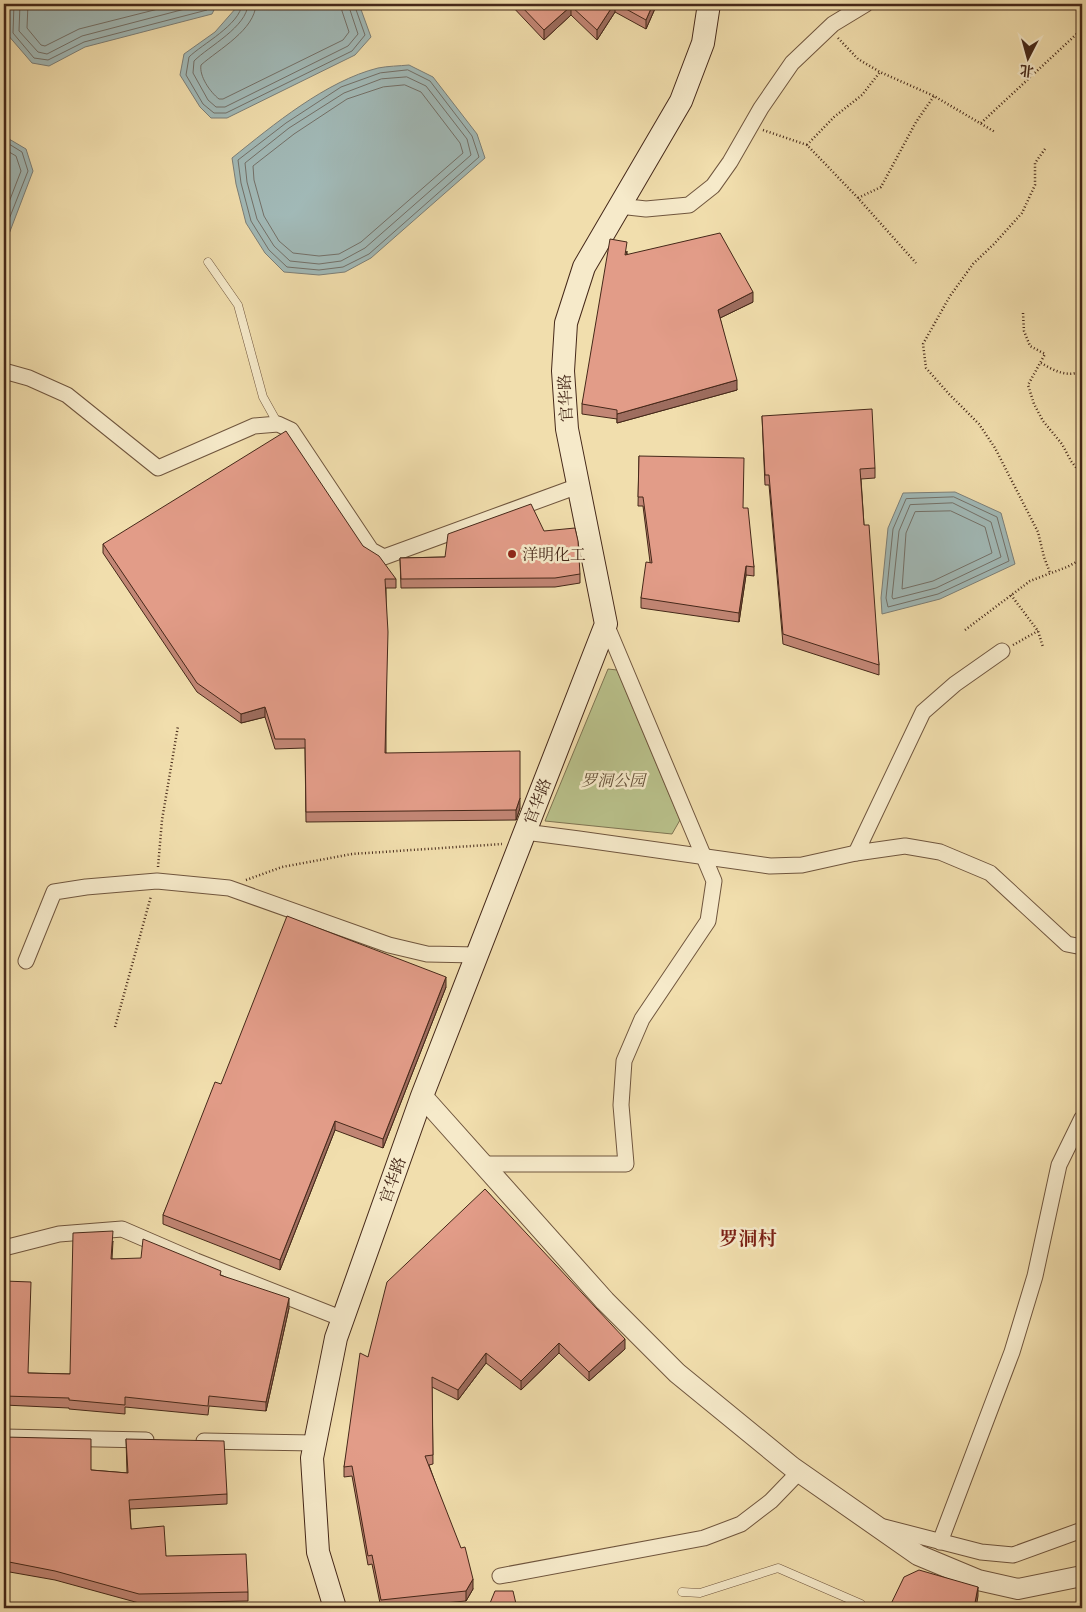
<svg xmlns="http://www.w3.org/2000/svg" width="1086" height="1612" font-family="'Gentium Book Plus','Noto Serif SC',serif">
	<rect width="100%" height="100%" fill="#f1dead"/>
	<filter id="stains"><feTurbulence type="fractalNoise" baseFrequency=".004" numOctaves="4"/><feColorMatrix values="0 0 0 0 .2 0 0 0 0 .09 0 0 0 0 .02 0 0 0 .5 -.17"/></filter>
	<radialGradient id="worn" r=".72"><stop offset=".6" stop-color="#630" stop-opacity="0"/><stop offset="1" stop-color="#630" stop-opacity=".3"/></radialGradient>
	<!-- green -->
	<path fill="#b9c18b" stroke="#7f7452" d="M608,669L617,670L680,820L672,834L545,821Z"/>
	<!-- water -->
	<g fill="#a1b9b7" stroke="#7c7f78">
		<path d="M9,4H217L212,14L85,47L49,66L32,63L7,34Z"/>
		<path d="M238,4H359L371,37L355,55L227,118H211L200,107L180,75L184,54L215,32L236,8Z"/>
		<path d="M409,65L433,77L477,134L485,158L371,258L345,272L319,275L284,272L265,253L246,223L236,184L232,158C273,125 326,81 378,68C388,66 399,66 409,65Z"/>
		<path d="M4,136L26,149L33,171L4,247Z"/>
		<path d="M955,492L1001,513L1015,564L940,599L882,614L881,598L888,528L903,493Z"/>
	</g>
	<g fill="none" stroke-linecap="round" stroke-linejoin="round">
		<!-- shore -->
		<g stroke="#737068" stroke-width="1">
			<path d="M14,4L13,33L34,58L48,60L84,42L207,10L211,4"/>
			<path d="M20,4L19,31L38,52L47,54L82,36L204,4"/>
			<path d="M28,4L27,28L41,45L45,46L79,29L178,4"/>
			<path d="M242,4C240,25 202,44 189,57L186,75L203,104L214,113H226L352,51L365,35L354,4"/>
			<path d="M248,4C247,27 209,46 194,61L193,73L208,100L216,107H225L348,46L358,34L348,4"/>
			<path d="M256,4C255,30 219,49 201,65C199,76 210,92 219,99H223L343,40L349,32L342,11L341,4"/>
			<path d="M408,70L430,81L472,136L479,157L369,254L343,267L319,270L287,267L269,250L251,221L241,183L238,160L286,123L341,87L380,73Z"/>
			<path d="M407,77L426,86L467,139L471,155L365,248L341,261L319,264L290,261L274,246L257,219L247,182L245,163L289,128L344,93L381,79Z"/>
			<path d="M405,85L421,92L460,143L463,153L361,242L339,254L319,256L293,253L279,241L264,216L254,180L253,166L294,134L347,99L383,87Z"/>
			<path d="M4,141L22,152L28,171L4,232"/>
			<path d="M4,149L16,156L21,171L4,215"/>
			<path d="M954,497L997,517L1009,561L938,594L888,607L886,598L893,529L906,499Z"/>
			<path d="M953,503L991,522L1001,557L936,588L893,599L892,597L899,531L910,505Z"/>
			<path d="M951,511L985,527L992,553L933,581L902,589L906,533L915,512Z"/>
		</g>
		<!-- service casing -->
		<g stroke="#70563e" stroke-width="9">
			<g id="service">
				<path d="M208,262L238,305L263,397L278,424"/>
				<path d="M682,1592L700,1593L778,1568L861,1604L862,1608"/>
			</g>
		</g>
		<!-- minor casing -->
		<g stroke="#70563e" stroke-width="17">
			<g id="minor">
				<path d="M619,206L646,209L689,205L713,186L730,162L761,108L792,63L833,24L866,4"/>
				<path d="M4,371L29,378L67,395L158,468L254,426L278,424L291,430L371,550L384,557L578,486"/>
				<path d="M1002,651L955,684L923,712L856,853L905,846L940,852L990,873L1067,944L1082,947"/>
				<path d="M525,832L579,839L770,866L802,865L856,853"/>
				<path d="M26,961L54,892L86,887L157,881L229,888L389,945L427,954L477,955"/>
				<path d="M482,1164H626L621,1105L624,1061L642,1019L708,921L714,881L606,624"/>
				<path d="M4,1248L59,1234L122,1229L196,1261L343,1319"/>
				<path d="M4,1437L146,1440"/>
				<path d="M204,1441L315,1443"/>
				<path d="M884,1527L981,1552L1013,1555L1082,1530"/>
				<path d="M940,1542L1012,1352L1035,1276L1059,1165L1082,1118"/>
				<path d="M500,1576L704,1538L741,1524L771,1501L799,1472"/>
			</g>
		</g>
		<!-- tertiary casing -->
		<g stroke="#70563e" stroke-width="22">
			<path id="tertiary" d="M422,1096L605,1301L677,1373L792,1467L918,1555L978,1580L1018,1589L1082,1576"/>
		</g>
		<!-- secondary casing -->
		<g stroke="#452819" stroke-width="24">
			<path id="secondary" d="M335,1608L318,1552L312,1458L336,1338L422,1096L606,624L567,429L563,371L566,323L584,267L681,101L703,43L709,4"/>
		</g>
		<!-- path -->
		<g stroke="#452819" stroke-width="2.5" stroke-dasharray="1 2.5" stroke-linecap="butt">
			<path d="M838,38L858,59L880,72L934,96L995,132"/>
			<path d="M981,123L1082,29"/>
			<path d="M763,130L807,145L858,198L916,263"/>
			<path d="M807,145L834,117L862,95L880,72"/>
			<path d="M1045,149L1035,163V185L1022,213L994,244L973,264L950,296L923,344L926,368L949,394L979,424L995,448L1038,532L1044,557L1050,573"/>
			<path d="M858,198L881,187L916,122L934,96"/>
			<path d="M1023,313L1024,331L1030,346L1045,354L1028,385L1034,404L1043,421L1062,444L1071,461L1082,475"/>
			<path d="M1041,363C1053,370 1069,379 1082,370"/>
			<path d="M1011,595L1038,631L1043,647"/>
			<path d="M965,630L1030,581L1067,567L1082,559"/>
			<path d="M1013,645L1038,631"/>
			<path d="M158,867L162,820L178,726"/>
			<path d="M246,880L282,867L352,854L502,844"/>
			<path d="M115,1027L151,896"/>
		</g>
		<!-- service -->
		<use href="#service" stroke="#f6eaca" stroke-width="8"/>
		<!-- minor -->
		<use href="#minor" stroke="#f6eaca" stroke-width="15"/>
		<!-- tertiary -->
		<use href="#tertiary" stroke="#f6eaca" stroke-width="20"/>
		<!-- secondary -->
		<use href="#secondary" stroke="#f6eaca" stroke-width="22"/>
	</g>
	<!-- wall -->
	<g fill="#c28675" stroke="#452819">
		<path d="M510,4H657L646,29L615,12L597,40L571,15L544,40Z"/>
		<path d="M627,251V254L753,302L720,318L737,390L617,423V419L582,414V404Z"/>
		<path d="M762,416L875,468V478L861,479L864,525L879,665V675L783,644L769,485H765Z"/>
		<path d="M639,456L743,508L754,567V576L746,575L739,622L641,608V598L650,562L643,506H638Z"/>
		<path d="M544,531L580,574V583L555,587L401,588L400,558L445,557Z"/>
		<path d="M103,544L363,546L396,579V588H386V753L520,808L516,820L306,822L305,748L275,749L265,717L241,723L197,692L103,553Z"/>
		<path d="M446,987L383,1148L335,1130L280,1270L163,1224V1215L221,1084Z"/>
		<path d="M485,1189L625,1349L589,1381L559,1353L521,1390L486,1363L458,1400L432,1387L433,1464L429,1465L473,1589L466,1601L388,1608H381L372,1564L368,1565L352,1476L344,1477V1467L368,1357Z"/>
		<path d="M113,1241L112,1259L221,1275L289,1308L266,1411L209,1406L208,1415L125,1407V1414L69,1409V1408L4,1405V1281L28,1373L70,1374Z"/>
		<path d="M4,1437L91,1470L127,1473L126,1439L227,1494V1504L130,1509L131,1529L166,1556L248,1592V1601L139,1603L55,1580L4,1571Z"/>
	</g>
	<!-- shaded-wall -->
	<g fill="#9e6d5f" stroke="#452819">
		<path d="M614,4H615V12L597,40V30Z"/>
		<path d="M653,4H657L646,29V20Z"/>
		<path d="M571,6V15L544,40V30Z"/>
		<path d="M753,292V302L718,319V310Z"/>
		<path d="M737,380V390L617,423V414Z"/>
		<path d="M746,566V575L739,622V613Z"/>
		<path d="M265,707V717L241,723V714Z"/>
		<path d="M520,798V808L516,820V810Z"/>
		<path d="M446,977V987L383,1148V1139Z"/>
		<path d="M335,1121V1130L280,1270V1260Z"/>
		<path d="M289,1298V1308L266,1411V1402Z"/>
		<path d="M625,1339V1349L589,1381V1372Z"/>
		<path d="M559,1343V1353L521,1390V1381Z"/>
		<path d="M486,1353V1363L458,1400V1390Z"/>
		<path d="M473,1579V1589L466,1601V1591Z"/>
		<path d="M978,1587V1596L976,1608H974Z"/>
	</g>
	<!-- building -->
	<g fill="#e29c88" stroke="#452819">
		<path d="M519,4H614L597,30L571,6L544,30Z"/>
		<path d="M617,4H653L646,20Z"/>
		<path d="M720,233L753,292L718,310L737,380L617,414V410L582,404L610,239L627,242L625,255Z"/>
		<path d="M872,409L875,468L860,469L864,525H869L879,665L783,634L769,475H765L762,416Z"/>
		<path d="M286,431L363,546L379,556L396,579H385L388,632L385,753L520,751V798L516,810L306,812L305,739H275L265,707L241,714L197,683L103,544Z"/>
		<path d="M639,456L744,458L743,508H748L754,567L746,566L739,613L641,598L646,562L652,563L643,497H638Z"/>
		<path d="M531,504L544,531L575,528L578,541L580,574L555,578L401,579L400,558L445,557L448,534Z"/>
		<path d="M287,916L446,977L383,1139L335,1121L280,1260L163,1215L215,1082L221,1084Z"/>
		<path d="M485,1189L625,1339L589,1372L559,1343L521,1381L486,1353L458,1390L432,1377L433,1455L425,1456L461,1548L465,1547L473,1579L466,1591L381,1600L372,1555L368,1556L352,1466L344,1467L360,1353L368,1357L387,1282Z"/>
		<path d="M113,1231L111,1259L141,1258L143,1239L221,1271L220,1275L289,1298L266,1402L209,1396L208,1406L125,1397V1405L69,1400V1398L4,1396V1281L31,1282L28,1373L70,1374L73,1233Z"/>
		<path d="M4,1437L91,1439V1470L128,1473L126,1439L224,1441L227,1494L129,1500L131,1529L164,1526L166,1556L246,1554L248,1592L139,1594L55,1571L4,1561Z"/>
		<path d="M919,1570L978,1587L974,1608H889L904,1577Z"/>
		<path d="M495,1591H513L517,1608H488Z"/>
		<path d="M553,1604L757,1608H554Z"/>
	</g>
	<!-- markers -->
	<circle fill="#8f2418" stroke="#f6eaca" stroke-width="2" cx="512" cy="554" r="5"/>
	<g text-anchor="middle" stroke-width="5" stroke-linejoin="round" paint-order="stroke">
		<!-- street labels -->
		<g font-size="16" fill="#452819" stroke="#f6eaca">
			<text transform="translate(565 398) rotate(-93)" y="6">官华路</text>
			<text transform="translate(537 801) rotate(-69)" y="6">官华路</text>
			<text transform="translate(392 1180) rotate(-70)" y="6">官华路</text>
		</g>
		<!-- poi labels -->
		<g font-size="16" fill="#452819" stroke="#f6eaca" text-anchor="start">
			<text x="522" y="560">洋明化工</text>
		</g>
		<!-- park labels -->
		<g font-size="16" font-style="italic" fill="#624e36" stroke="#f6eaca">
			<text x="613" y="786">罗洞公园</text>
		</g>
		<!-- quarter labels -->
		<g font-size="19" font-weight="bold" fill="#7a1f14" stroke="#f6eaca">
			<text x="748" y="1245">罗洞村</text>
		</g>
	</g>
	<!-- margin -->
	<rect width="1086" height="1612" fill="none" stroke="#f1dead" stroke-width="20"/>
	<rect x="5" y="5" width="1076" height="1602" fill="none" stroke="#452819" stroke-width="2.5"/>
	<rect x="10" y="10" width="1066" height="1592" fill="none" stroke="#452819"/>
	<!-- north arrow -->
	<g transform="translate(1028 58) rotate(186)" stroke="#f6eaca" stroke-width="4" paint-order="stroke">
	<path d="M0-4L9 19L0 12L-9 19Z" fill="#452819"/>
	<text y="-8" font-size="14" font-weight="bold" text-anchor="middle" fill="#452819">北</text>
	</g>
	<rect width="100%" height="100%" filter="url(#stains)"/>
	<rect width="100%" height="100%" fill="url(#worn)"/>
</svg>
